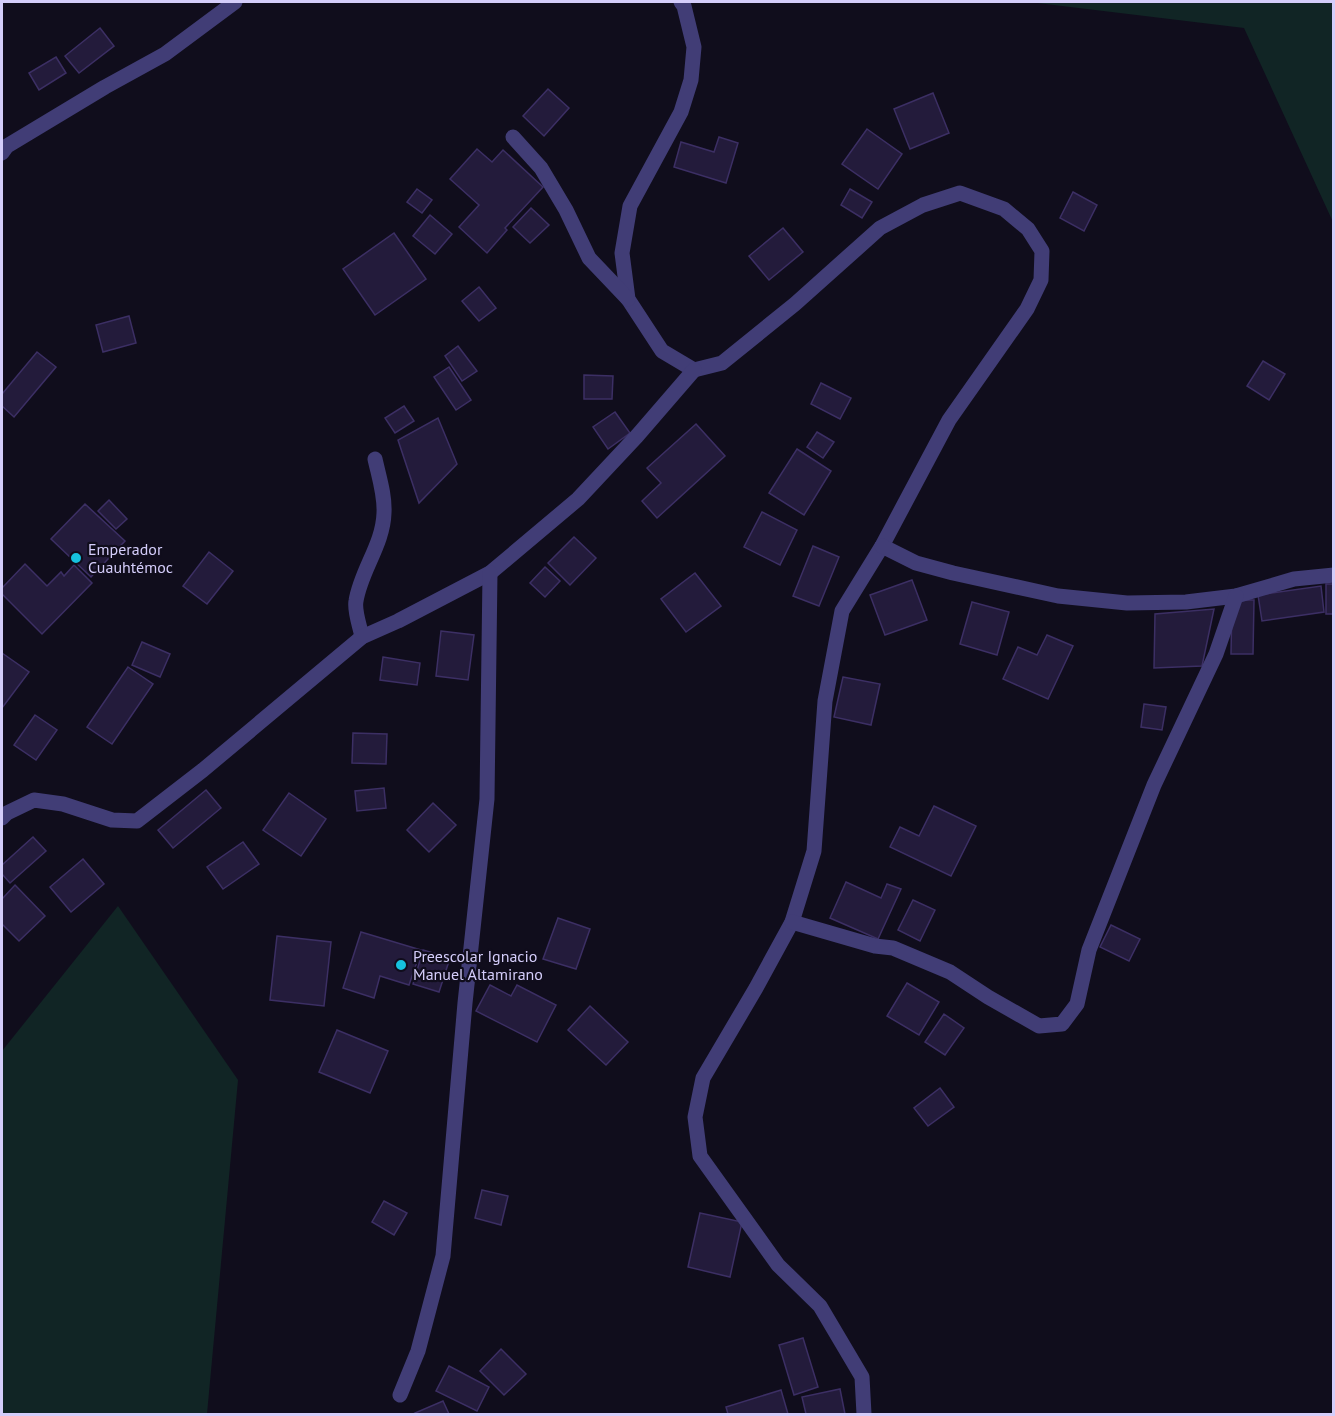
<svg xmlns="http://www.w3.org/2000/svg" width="1335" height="1416" font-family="'PT Sans',sans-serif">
	<rect width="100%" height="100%" fill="#100d1c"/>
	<!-- green -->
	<g fill="#112525">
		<path d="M1029,2H1333V222L1244,28Z"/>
		<path d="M118,906L238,1080L207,1414H2V1051Z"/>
	</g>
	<!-- building -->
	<g fill="#231b3b" stroke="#3c2f64" stroke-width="1.5">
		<path d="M100,28L114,46L79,73L65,56Z"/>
		<path d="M56,57L66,73L39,90L29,73Z"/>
		<path d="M548,89L569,108L544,136L523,116Z"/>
		<path d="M933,93L949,133L910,149L894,109Z"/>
		<path d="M867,129L902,154L878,189L842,164Z"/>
		<path d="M719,137L738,143L726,183L674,167L681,142L714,152Z"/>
		<path d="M477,149L492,162L503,150L543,187L505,228L507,230L487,253L459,227L479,205L450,179Z"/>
		<path d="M417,189L432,200L422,213L407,202Z"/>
		<path d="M850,189L872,202L862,218L841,205Z"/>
		<path d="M1073,192L1097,205L1084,231L1060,218Z"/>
		<path d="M531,208L549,225L530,243L513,227Z"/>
		<path d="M430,215L452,234L435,254L413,236Z"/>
		<path d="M783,228L803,252L769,280L749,256Z"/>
		<path d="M394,233L426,279L375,315L343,269Z"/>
		<path d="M479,287L496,308L479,321L462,301Z"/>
		<path d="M129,316L136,343L103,352L96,325Z"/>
		<path d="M458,346L477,371L462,381L445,356Z"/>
		<path d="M37,352L56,367L14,417L2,406V394Z"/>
		<path d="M1263,361L1285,374L1269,400L1247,386Z"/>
		<path d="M449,367L471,400L456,410L434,377Z"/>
		<path d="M584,375L613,376L612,399H584Z"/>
		<path d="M821,383L851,398L840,419L811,404Z"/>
		<path d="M404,406L414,421L395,433L385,418Z"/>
		<path d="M615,412L630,433L608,449L593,427Z"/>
		<path d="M438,418L457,464L419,503L398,440Z"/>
		<path d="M696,424L725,456L657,518L642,501L661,483L647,468Z"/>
		<path d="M817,432L834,442L823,458L807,447Z"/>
		<path d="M797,449L831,471L804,515L769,493Z"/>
		<path d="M109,500L127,519L116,529L98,511Z"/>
		<path d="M85,504L125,541L91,577L51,539Z"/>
		<path d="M762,512L797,530L780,565L744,547Z"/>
		<path d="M574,537L596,558L570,585L548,563Z"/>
		<path d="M813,546L839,557L819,606L793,596Z"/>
		<path d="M209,552L233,571L207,604L183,586Z"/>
		<path d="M25,564L47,586L61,572L64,576L74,565L92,583L42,634L2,594V588Z"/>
		<path d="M545,567L560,581L545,597L530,583Z"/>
		<path d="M695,573L721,606L686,632L661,599Z"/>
		<path d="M912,580L927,620L885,635L870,595Z"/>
		<rect x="1326" y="584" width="8" height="30"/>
		<path d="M1321,586L1324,612L1262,621L1258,595Z"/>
		<path d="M1232,600H1254L1253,654H1231Z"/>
		<path d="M972,602L1009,612L997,655L960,644Z"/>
		<path d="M1214,609L1202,666L1154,668L1155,614Z"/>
		<path d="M441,631L474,635L468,680L436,676Z"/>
		<path d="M1047,635L1073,646L1048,699L1003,679L1018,647L1037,655Z"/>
		<path d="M142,642L170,654L160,677L132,665Z"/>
		<path d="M2,653L29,672L2,708Z"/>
		<path d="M383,657L420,663L417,685L380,680Z"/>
		<path d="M128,667L153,684L112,744L87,727Z"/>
		<path d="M843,677L880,684L871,725L834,717Z"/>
		<path d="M1144,704L1166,707L1162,730L1141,727Z"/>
		<path d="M35,715L57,730L36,760L14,745Z"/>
		<path d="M353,733L387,734L386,764L352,763Z"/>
		<path d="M384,788L386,808L357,811L355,791Z"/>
		<path d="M206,790L221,808L173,848L158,830Z"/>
		<path d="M289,793L326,819L301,856L263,830Z"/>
		<path d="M433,803L456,825L429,852L407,830Z"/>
		<path d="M934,806L976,826L951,876L890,847L900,827L919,836Z"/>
		<path d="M33,837L46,851L10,883L2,874V865Z"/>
		<path d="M243,842L259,864L223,889L207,867Z"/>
		<path d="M83,859L104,884L71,912L50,887Z"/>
		<path d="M846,882L881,898L887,884L901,889L878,939L830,918Z"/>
		<path d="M15,885L45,916L19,941L2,924V899Z"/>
		<path d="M913,900L935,910L920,941L898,930Z"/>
		<path d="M558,918L590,929L576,969L543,959Z"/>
		<path d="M1111,925L1140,939L1129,961L1100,947Z"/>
		<path d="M361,932L421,950L409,985L380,976L374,998L343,988Z"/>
		<path d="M277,936L331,942L324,1006L270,1000Z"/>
		<path d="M423,950L450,958L439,992L413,984Z"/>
		<path d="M907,983L939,1002L919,1035L887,1016Z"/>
		<path d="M490,985L511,996L517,985L556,1005L537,1042L476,1011Z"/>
		<path d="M590,1006L628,1042L606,1065L568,1030Z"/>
		<path d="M944,1014L964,1028L945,1055L925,1042Z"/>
		<path d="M337,1030L388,1051L370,1093L319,1072Z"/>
		<path d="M940,1088L954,1107L928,1126L914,1108Z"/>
		<path d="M482,1190L508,1196L501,1225L475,1218Z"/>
		<path d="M384,1201L407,1213L394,1235L372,1222Z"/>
		<path d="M700,1213L742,1222L730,1277L688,1267Z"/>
		<path d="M803,1338L818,1387L794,1395L779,1345Z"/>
		<path d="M501,1349L526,1374L504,1395L480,1371Z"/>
		<path d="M449,1366L489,1387L477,1411L436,1391Z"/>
		<path d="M840,1389L845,1414H806L802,1397Z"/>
		<path d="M781,1390L788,1414H728L726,1407Z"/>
		<path d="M443,1401L449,1414H416L415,1413Z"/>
	</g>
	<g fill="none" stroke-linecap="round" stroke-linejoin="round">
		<!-- minor -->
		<g stroke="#413d76" stroke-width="15">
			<path d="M681,2L684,6L694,47L691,80L681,112L630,206L622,253L628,299L662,351L694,370L722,363L795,304L880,228L923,205L960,193L1004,209L1028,229L1042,251L1041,280L1027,309L949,420L882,546L842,611L825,701L814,851L792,922L756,988L703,1078L695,1117L700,1156L778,1265L820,1306L862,1377L864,1414"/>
			<path d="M513,137L541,168L566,210L589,258L628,299"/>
			<path d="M2,153L7,146L105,87L165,54L235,2"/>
			<path d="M882,546L916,563L953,573L1058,596L1127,603L1186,602L1236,596L1294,579L1334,575"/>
			<path d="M362,637C360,626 354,611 356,601C361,570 383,545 384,513C385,495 379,477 375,459"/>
			<path d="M2,818L7,813L34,800L63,804L112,820L137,821L203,770L362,637L398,621L490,573L578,499L637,436L694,370"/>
			<path d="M792,922L875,946L893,948L950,972L988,997L1039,1026L1062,1024L1077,1004L1089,950L1154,785L1216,654L1236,596"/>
			<path d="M400,1395L418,1351L443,1256L465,1003L487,799L490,573"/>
		</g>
	</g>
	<!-- markers -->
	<g fill="#16c1dd" stroke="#100d1c" stroke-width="2">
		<circle cx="76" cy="558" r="6"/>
		<circle cx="401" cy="965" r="6"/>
	</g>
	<g text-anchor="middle" stroke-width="4.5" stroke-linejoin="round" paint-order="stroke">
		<!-- poi labels -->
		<g font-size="16" fill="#d4cdfa" stroke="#100d1c" text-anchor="start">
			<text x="88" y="555">Emperador<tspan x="88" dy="18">Cuauhtémoc</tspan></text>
			<text x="413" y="962">Preescolar Ignacio<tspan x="413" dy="18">Manuel Altamirano</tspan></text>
		</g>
	</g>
	<!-- border -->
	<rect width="1335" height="1416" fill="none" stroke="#d4cdfa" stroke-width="6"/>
</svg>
